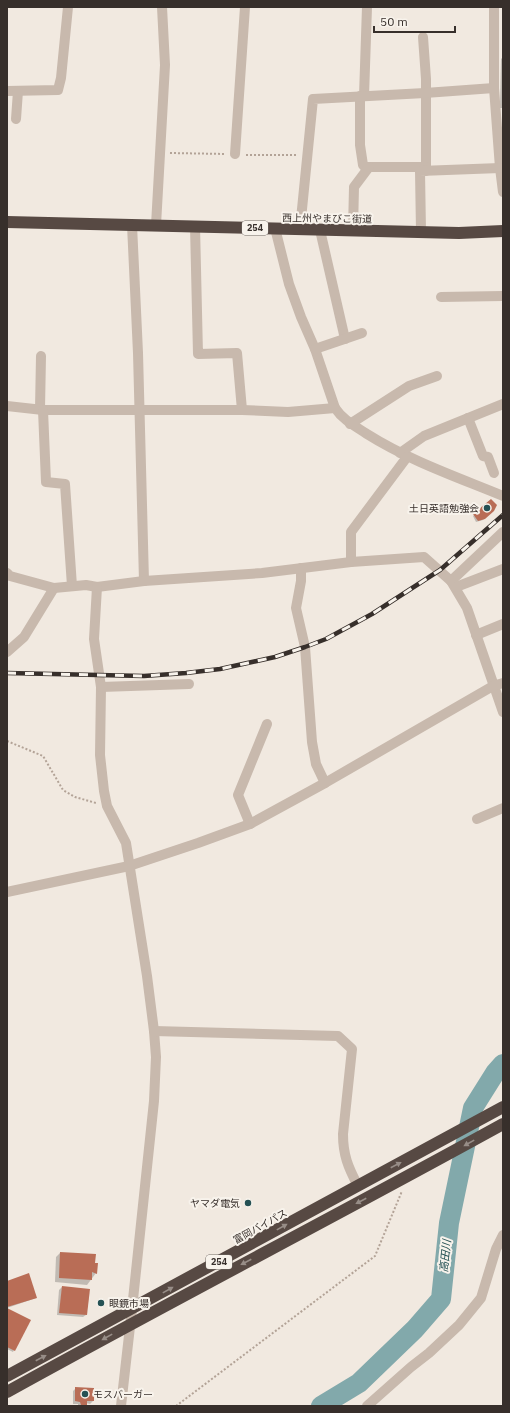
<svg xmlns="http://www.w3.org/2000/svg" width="510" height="1413" font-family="'IBM Plex Sans','Noto Sans JP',sans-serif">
	<rect width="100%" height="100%" fill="#f1e9e0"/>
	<!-- shadow -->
	<g fill="#0003">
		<path d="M503,57V108H500L501,59Z"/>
		<path d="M490,500L493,510L483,520L476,522L473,516Z"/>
		<path d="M60,1253L94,1264L96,1273L87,1285L55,1282L56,1257Z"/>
		<path d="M7,1282L36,1298L7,1308Z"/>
		<path d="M62,1287L86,1315L83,1317L57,1315L59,1290Z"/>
		<path d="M7,1309L29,1321L13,1352L7,1349Z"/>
		<path d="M76,1388L93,1401L90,1404L86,1403L85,1406H78V1404H73V1391Z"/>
	</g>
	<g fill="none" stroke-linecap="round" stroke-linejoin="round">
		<!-- river -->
		<path stroke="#82a9ab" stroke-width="20" d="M321,1406L359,1383L415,1329L441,1299L449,1223L473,1108L495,1073L503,1064"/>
	</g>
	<!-- building -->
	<g fill="#b96d56">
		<path d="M491,499L497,505L494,511L485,519L478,521L473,514Z"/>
		<path d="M60,1252L96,1254L95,1263H98L97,1274L92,1272V1280L59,1278Z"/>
		<path d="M29,1273L37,1298L7,1307V1281Z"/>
		<path d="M62,1286L90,1289L87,1315L59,1313Z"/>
		<path d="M7,1308L31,1320L15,1351L7,1347Z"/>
		<path d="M75,1387L94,1388V1401H87V1405H81L80,1402L75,1401Z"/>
	</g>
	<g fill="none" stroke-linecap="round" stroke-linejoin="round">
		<!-- path -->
		<g stroke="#b3a397" stroke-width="2" stroke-dasharray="2 2" stroke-linecap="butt">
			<path d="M170,153L225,154"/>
			<path d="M246,155H297"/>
			<path d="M7,741L43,756L63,790L75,797L96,803"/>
			<path d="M176,1406L375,1256L402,1191"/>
		</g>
		<!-- minor -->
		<g stroke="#c8b9ad" stroke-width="10">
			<path d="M494,7V88L500,168L503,192"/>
			<path d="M423,37L426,79V171"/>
			<path d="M7,91L58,90L61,78L68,7"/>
			<path d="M360,96V145L363,165L365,167H426"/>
			<path d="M364,96L367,7"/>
			<path d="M16,119L18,91"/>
			<path d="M235,154L245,7"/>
			<path d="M132,225L138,353L144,581"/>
			<path d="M156,225L165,65L162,7"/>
			<path d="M195,226L198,354L237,353L242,410"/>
			<path d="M275,228L289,284L301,317L315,349L335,408"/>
			<path d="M300,229L313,99L425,93L494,88"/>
			<path d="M320,230L345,339"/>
			<path d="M353,230L354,187L369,167"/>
			<path d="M421,232L420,171L500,168"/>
			<path d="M441,297L503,296"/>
			<path d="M315,349L362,333"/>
			<path d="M7,406L43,410H242L288,412L335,408C343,420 355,426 367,434C410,461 457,477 503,496"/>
			<path d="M40,409L41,356"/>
			<path d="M43,410L46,482L65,484L72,586"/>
			<path d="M468,418L483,456L488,457L494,473"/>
			<path d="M350,424L409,386L437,376"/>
			<path d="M400,453L424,436L503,404"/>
			<path d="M503,532L451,581L467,608L503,712"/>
			<path d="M351,562V532L407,457"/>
			<path d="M301,568V581L296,608L305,647L312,742L316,764L325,783"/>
			<path d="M7,573L10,576L54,588L86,585L97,587L144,581L262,573L351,562L424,557L451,581"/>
			<path d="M97,587L94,639L101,687L100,755L104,791L107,806L126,843L147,976L154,1031L156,1057L154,1101L132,1309L121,1406"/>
			<path d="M456,587L503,569"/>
			<path d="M476,635L503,624"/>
			<path d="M7,652L24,637L54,588"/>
			<path d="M101,687L189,684"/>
			<path d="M477,819L503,808"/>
			<path d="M250,824L238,795L267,724"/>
			<path d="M7,892L129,866L198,843L250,824L325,783L493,686L503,683"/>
			<path d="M154,1031L338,1036L352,1049L343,1134C343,1155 348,1167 358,1186"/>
			<path d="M367,1406L411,1367L429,1353L459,1325L481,1298L496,1249L503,1235"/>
		</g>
		<!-- highway -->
		<g stroke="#574943" stroke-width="12">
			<path d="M7,222L459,233L503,231"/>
			<path d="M7,1376L503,1107"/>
			<path d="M7,1392C171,1301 338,1215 503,1124"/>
		</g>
		<!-- rail casing -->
		<g stroke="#372f2b" stroke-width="4.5">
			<path id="rail" d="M7,673L144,676L186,673L220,669L275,657L305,647L326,639L372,614L440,570L503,515"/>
		</g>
		<!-- rail -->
		<use href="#rail" stroke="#f8f3ec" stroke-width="3" stroke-dasharray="9" stroke-linecap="butt"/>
	</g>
	<!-- one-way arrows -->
	<defs><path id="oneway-solid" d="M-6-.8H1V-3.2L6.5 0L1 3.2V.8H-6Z"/></defs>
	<g fill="#978d87">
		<use href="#oneway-solid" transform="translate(469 1143) rotate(151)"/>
		<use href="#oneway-solid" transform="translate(396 1165) rotate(-28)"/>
		<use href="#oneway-solid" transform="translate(361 1201) rotate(152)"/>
		<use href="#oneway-solid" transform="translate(282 1227) rotate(-29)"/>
		<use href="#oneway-solid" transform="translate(246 1262) rotate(152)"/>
		<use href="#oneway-solid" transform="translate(168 1290) rotate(-29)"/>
		<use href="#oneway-solid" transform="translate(107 1337) rotate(151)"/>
		<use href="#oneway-solid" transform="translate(41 1358) rotate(-28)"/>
	</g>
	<!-- markers -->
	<g fill="#255154" stroke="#f8f3ec" stroke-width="1.5">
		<circle cx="487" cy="508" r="4"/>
		<circle cx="248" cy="1203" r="4"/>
		<circle cx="101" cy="1303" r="4"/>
		<circle cx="85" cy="1394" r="4"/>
	</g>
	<g text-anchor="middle" stroke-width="4" stroke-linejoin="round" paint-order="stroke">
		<!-- shield labels -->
		<g fill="#f8f3ec" stroke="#716a65" stroke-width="1">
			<rect x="242" y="221" width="26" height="14" rx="3"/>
			<rect x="206" y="1255" width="26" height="14" rx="3"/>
		</g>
		<g font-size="9" font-weight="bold" fill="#372f2b">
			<text x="255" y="231">254</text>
			<text x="219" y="1265">254</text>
		</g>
		<!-- street labels -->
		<g font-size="10" fill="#372f2b" stroke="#f8f3ec">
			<text transform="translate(327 218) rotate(1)" y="4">西上州やまびこ街道</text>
			<text transform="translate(260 1226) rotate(-29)" y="4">富岡バイパス</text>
		</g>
		<!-- poi labels -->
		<g font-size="10" fill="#372f2b" stroke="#f8f3ec" text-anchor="end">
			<text x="479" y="512">土日英語勉強会</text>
			<text x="240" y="1207">ヤマダ電気</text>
			<text x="109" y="1307" text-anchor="start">眼鏡市場</text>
			<text x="93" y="1398" text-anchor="start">モスバーガー</text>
		</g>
		<!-- water labels -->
		<g font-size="11" font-style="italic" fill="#255154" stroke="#f8f3ec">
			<text transform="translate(445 1256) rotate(-84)" y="4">高田川</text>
		</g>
	</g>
	<!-- border -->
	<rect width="510" height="1413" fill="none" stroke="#372f2b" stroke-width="16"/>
	<!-- scale -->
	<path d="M374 26v6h81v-6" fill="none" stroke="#372f2b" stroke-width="2"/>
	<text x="380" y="26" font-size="12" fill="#372f2b" stroke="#f8f3ec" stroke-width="3" paint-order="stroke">50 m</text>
</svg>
